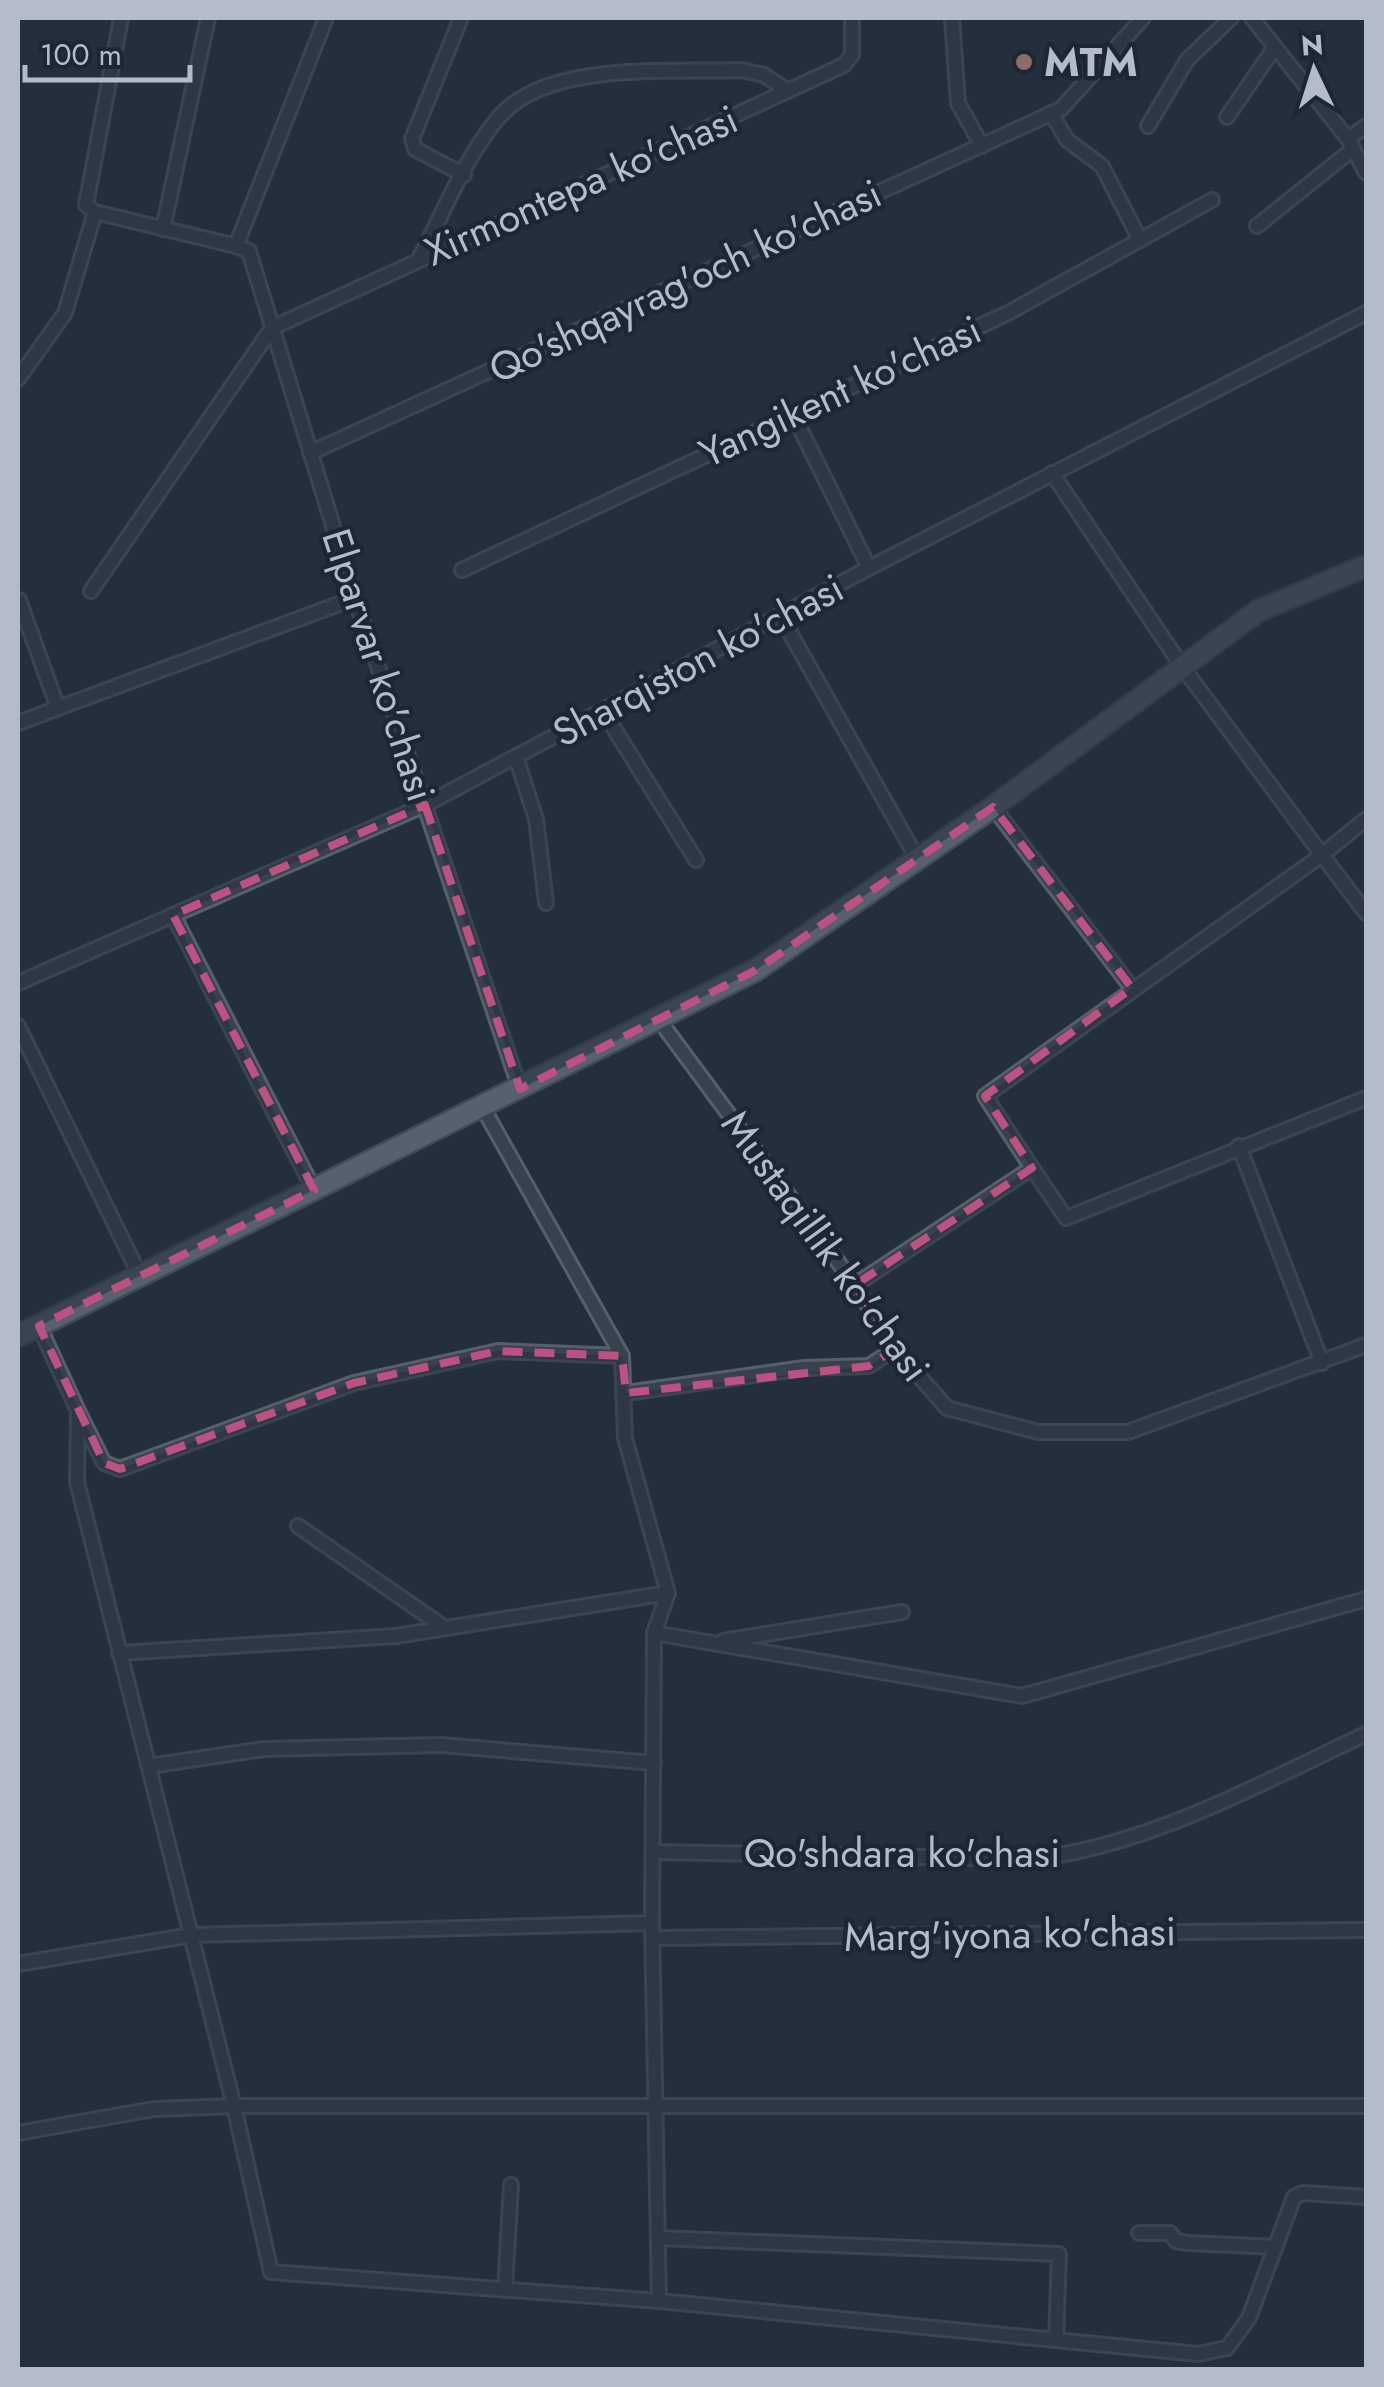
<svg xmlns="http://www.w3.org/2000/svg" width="1384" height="2387" font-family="Jost,sans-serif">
	<rect width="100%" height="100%" fill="#242f3e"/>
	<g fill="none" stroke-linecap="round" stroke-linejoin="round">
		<!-- street casing -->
		<g stroke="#565f6c" stroke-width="18">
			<g id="street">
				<path d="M461,18L412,139L415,149L464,175"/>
				<path d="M952,18L958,103L982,146"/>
				<path d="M1252,18L1348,139L1366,173"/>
				<path d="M1051,113L1067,140L1102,166L1140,240"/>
				<path d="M1227,117L1275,47"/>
				<path d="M1148,126L1187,60L1231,18"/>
				<path d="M1348,139L1366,126"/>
				<path d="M95,212L86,205L121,18"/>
				<path d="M1257,226L1353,149"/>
				<path d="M163,229L208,18"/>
				<path d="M236,246L249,251L355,598L520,1089"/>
				<path d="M420,257C444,212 465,157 499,117C548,60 672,73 741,70L764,75L788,91"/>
				<path d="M18,379L65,313L95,212L236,246L326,18"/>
				<path d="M792,412L869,568"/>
				<path d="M310,453L1061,109L1143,18"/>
				<path d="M462,570L1008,313L1212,200"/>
				<path d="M91,591L272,328L844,65L852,55V18"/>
				<path d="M19,600L58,708"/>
				<path d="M780,615L918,860"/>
				<path d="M603,711L696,860"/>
				<path d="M18,723L355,598"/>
				<path d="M516,757L536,819L546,903"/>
				<path d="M993,807L1132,988"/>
				<path d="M1366,819L1322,855L1366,913"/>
				<path d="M173,915L314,1190"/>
				<path d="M18,983L425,805L869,568L1366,313"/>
				<path d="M659,1020L855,1285L895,1349L947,1408L1038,1432H1128L1366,1345"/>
				<path d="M18,1026L140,1276"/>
				<path d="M483,1108L622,1356L625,1438L668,1593L654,1633L652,1923L659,2301"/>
				<path d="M1239,1146L1322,1363"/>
				<path d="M1032,1168L1066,1218L1366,1098"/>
				<path d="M855,1285L1032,1168L985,1096L1322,855L1181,665L1052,473"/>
				<path d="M39,1326L78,1411L77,1482L234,2106L271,2272L659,2301L1198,2354L1227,2348L1249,2318L1294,2197L1303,2193L1366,2197"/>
				<path d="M626,1393L804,1368L869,1366L895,1349"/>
				<path d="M79,1413L104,1463L120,1469L354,1383L498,1351L622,1356"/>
				<path d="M298,1526L445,1628"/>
				<path d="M654,1633L1022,1696L1366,1599"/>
				<path d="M723,1641L902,1612"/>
				<path d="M119,1653L396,1636L668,1593"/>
				<path d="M149,1766L264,1749L441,1745L654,1763"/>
				<path d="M653,1852L1034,1859C1153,1844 1259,1784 1366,1734"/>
				<path d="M653,1938L1366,1930"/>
				<path d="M18,1964L192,1935L652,1923"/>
				<path d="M18,2133L154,2109L234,2106H1366"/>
				<path d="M1139,2233H1170L1176,2241L1188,2243L1275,2247"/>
				<path d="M659,2238L1059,2254L1056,2340"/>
				<path d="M505,2290L511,2185"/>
			</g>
		</g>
		<!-- primary casing -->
		<g stroke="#414a57" stroke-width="25">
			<path id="primary" d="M18,1336L756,970L993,807L1258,611L1366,566"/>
		</g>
		<!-- street -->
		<use href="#street" stroke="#38414e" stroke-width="12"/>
		<!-- primary -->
		<use href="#primary" stroke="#56606e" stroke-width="20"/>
	</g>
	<!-- marked area -->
	<path d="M0 0H1384V2387H0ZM425,805L520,1089L756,970L993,807L1132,988L985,1096L1032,1168L855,1285L895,1349L869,1366L626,1393L622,1356L498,1351L354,1383L120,1469L104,1463L39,1326L314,1190L173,915Z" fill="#242f3e" fill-opacity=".55" fill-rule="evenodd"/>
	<path fill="none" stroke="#bd5182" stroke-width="8" stroke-dasharray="20 12" stroke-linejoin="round" d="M425,805L520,1089L756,970L993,807L1132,988L985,1096L1032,1168L855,1285L895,1349L869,1366L626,1393L622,1356L498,1351L354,1383L120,1469L104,1463L39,1326L314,1190L173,915Z"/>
	<!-- markers -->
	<circle fill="#8d6e63" stroke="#1d2633" stroke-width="4" cx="1024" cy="62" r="10"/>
	<g text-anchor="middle" stroke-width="9" stroke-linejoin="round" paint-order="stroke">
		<!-- poi labels -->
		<g font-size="40" font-weight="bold" fill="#b4bcc9" stroke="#1d2633" text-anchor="start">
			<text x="1044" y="76">MTM</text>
		</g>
		<!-- street labels -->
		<g font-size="40" fill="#b4bcc9" stroke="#1d2633">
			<text transform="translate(581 185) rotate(-24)" y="14">Xirmontepa ko'chasi</text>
			<text transform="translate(685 281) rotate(-25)" y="14">Qo'shqayrag'och ko'chasi</text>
			<text transform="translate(840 391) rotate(-25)" y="14">Yangikent ko'chasi</text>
			<text transform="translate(698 660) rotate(-28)" y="14">Sharqiston ko'chasi</text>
			<text transform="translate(379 665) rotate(72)" y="14">Elparvar ko'chasi</text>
			<text transform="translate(826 1246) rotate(54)" y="14">Mustaqillik ko'chasi</text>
			<text x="902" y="1867">Qo'shdara ko'chasi</text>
			<text transform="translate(1010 1934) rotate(-1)" y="14">Marg'iyona ko'chasi</text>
		</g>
	</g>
	<!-- border -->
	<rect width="1384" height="2387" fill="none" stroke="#b4bcc9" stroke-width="40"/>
	<!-- north arrow -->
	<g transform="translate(1314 70) rotate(356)" stroke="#1d2633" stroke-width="8" paint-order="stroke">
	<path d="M0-8L18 38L0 25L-18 38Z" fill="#b4bcc9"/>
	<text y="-15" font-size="28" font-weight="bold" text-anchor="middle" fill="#b4bcc9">N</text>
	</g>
	<!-- scale -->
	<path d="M25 65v15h165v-15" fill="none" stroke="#b4bcc9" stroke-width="5"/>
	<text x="40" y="65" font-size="30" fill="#b4bcc9" stroke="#1d2633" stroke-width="8" paint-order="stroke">100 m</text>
</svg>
